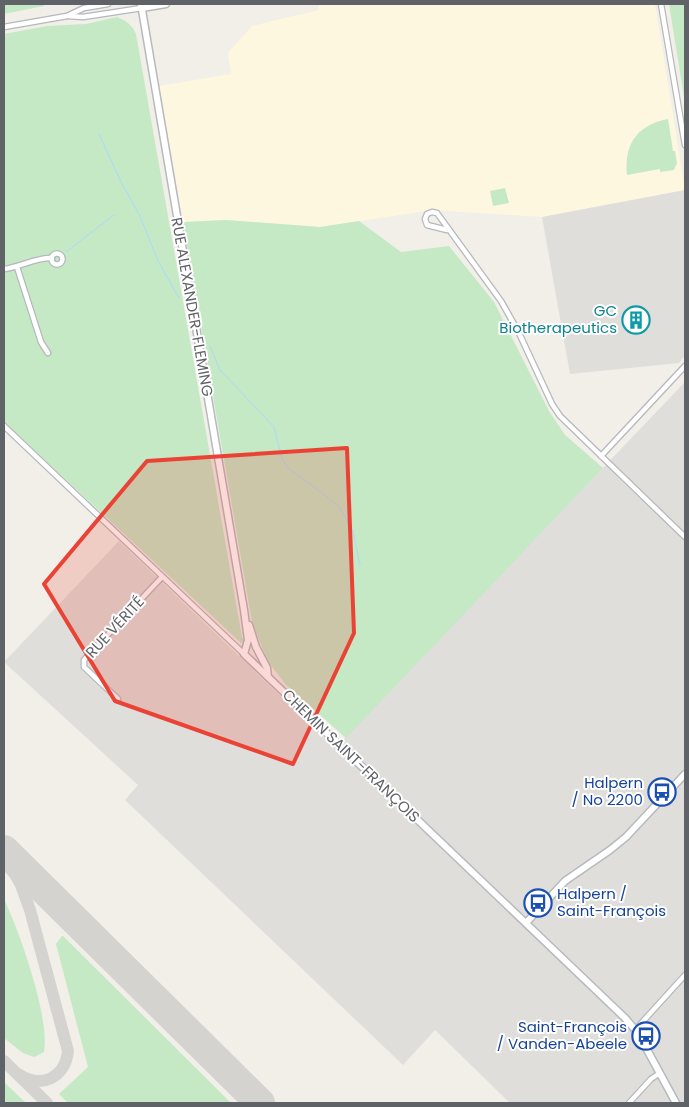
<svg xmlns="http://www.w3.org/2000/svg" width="689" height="1107" font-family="Poppins,sans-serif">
	<rect width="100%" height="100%" fill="#f1efe8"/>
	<!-- commercial -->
	<path fill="#fef7e0" d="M318,4H655L685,190L542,217L433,210L320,227L226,220L183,222L159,86L231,74L228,53L252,26L319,10Z"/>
	<!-- industrial -->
	<g fill="#e0deda">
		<path d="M685,190V355L679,363L570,374L542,217Z"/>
		<path d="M685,382V1103H510L435,1030L403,1065L125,800L138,785L4,662L119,541L335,748Z"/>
	</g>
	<!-- green -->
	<g fill="#c5e8c5">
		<path d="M4,4H44V6L4,14Z"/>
		<path d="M669,4H685V103Z"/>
		<path d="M117,17C127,21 132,25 136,34L242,637L245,641L241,643L4,422V34L47,26L86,24Z"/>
		<path d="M668,119L673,151H675L677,163L674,170L660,172V169L627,175C624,144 637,125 668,119Z"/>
		<path d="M505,188L509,203L493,206L490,191Z"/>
		<path d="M226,220L320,227L359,221L401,252L449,246L494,302L549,411L565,435L603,468L346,738L285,684L267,660L252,622L183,222Z"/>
		<path d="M4,899C19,931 50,1017 44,1052L34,1057L23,1053L4,1038Z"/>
		<path d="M62,936H63L231,1103H68L59,1094L88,1067L56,944Z"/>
		<path d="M4,1082L26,1103H4Z"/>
	</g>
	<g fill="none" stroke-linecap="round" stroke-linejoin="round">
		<!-- stream -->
		<g stroke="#aadaff" stroke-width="1">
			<path d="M37,5L47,4"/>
			<path d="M99,134L121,182L140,216L158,261L179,298"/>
			<path d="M66,252L114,215"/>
			<path d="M210,346L220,370L274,427L282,459L289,469L325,495L340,508L353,531L360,565"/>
		</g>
		<!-- taxiway -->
		<g stroke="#d4d3d0" stroke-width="12">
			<path d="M4,855L21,885L30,910L68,1051C65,1079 40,1089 18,1074"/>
			<path d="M4,1061L47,1103"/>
		</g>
		<!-- runway -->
		<path stroke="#d4d3d0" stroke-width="30" d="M4,850L260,1103"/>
		<!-- street casing -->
		<g stroke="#b5b8bc" stroke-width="7">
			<g id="street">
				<path d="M661,4L685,145"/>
				<path d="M68,16L83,17L142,8"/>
				<path d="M4,27L67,16L84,8L108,4"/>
				<path d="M447,230L427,225L425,219L427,214L432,212L437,213L501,301L519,333L552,404L560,416L685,537"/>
				<circle cx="57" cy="259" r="5.5"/>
				<path d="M17,267L41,342L48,353"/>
				<path d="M4,269C20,267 37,257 52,258"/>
				<path d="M4,426L244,654"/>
				<path d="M601,456L685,366"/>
				<path d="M118,699L84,667V660L162,577"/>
				<path d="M636,1029L685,975"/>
				<path d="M629,1103L651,1079L660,1073"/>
			</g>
		</g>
		<!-- secondary casing -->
		<g stroke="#b6babf" stroke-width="9">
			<g id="secondary">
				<path d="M141,4L244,610L248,640L244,654L625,1018L638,1033L676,1103"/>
				<path d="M142,8L166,4"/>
				<path d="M249,625L256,647L267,668L268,677"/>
				<path d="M526,923L565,881L610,850L626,837L685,774"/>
			</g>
		</g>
		<!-- street -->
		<use href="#street" stroke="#fff" stroke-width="4.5"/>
		<!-- secondary -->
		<use href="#secondary" stroke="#fff" stroke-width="6"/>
	</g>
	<!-- marked area -->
	<path fill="#ea4335" fill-opacity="0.2" stroke="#ea4335" stroke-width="4" stroke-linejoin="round" d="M347,448L354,633L293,764L115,701L44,584L147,461Z"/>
	<!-- icons -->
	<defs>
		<g id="building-ring" transform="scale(1.4375)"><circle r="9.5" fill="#fff" stroke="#0f9aa8" stroke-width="1.5"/><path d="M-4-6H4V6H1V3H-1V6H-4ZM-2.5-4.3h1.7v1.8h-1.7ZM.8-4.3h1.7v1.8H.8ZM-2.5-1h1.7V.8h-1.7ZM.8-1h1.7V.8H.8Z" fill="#0f9aa8"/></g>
		<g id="bus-ring" transform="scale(1.4375)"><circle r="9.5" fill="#fff" stroke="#1a4fb4" stroke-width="1.5"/><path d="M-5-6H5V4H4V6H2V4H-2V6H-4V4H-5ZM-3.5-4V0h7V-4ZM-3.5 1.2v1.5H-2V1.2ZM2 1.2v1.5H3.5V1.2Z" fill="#1a4fb4"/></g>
	</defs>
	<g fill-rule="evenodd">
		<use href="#building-ring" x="636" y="320"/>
		<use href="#bus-ring" x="662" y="792"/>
		<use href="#bus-ring" x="538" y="903"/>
		<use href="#bus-ring" x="646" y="1036"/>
	</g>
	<g text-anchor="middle" stroke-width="4" stroke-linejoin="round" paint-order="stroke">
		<!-- street labels -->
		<g font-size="15" fill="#5f6368" stroke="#fff">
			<text transform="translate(192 307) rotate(80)" y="5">RUE ALEXANDER-FLEMING</text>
			<text transform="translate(115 627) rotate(-47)" y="5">RUE VÉRITÉ</text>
			<text transform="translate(351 756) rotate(44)" y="5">CHEMIN SAINT-FRANÇOIS</text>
		</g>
		<!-- culture labels -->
		<g font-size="15" fill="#0d838f" stroke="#fff" text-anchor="end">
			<text x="617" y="316">GC<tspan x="617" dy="17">Biotherapeutics</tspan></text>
		</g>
		<!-- transit labels -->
		<g font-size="15" fill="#164399" stroke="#fff" text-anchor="end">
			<text x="643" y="788">Halpern<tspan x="643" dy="17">/ No 2200</tspan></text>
			<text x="557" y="899" text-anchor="start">Halpern /<tspan x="557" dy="17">Saint-François</tspan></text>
			<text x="627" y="1032">Saint-François<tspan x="627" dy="17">/ Vanden-Abeele</tspan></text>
		</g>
	</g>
	<!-- border -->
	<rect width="689" height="1107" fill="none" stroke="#5f6368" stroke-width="10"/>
</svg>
